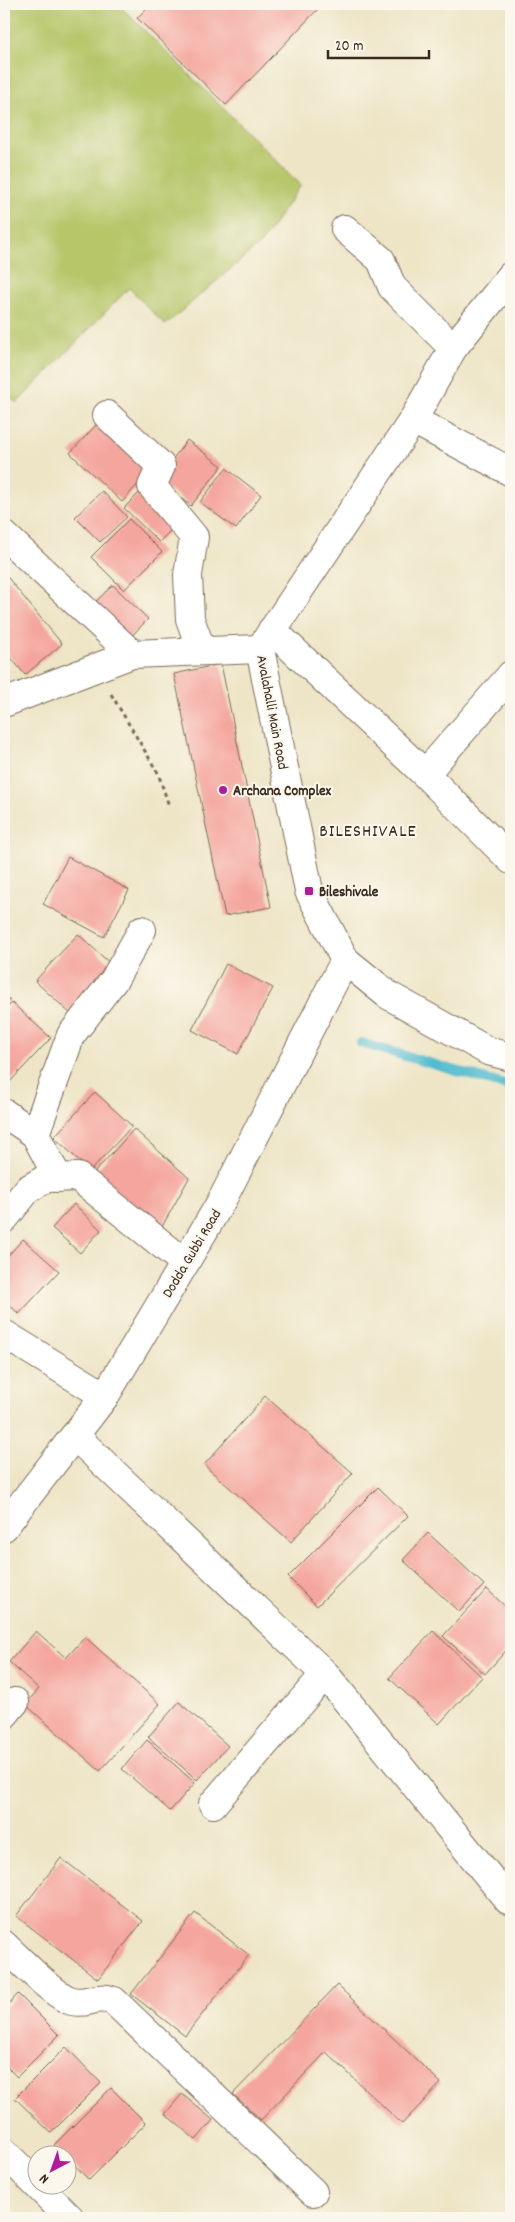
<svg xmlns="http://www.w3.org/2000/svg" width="515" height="2222" font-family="Dekko,sans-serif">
	<rect width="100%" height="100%" fill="#fbf7ec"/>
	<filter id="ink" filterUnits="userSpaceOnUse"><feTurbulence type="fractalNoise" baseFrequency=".02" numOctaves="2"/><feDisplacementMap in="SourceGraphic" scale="10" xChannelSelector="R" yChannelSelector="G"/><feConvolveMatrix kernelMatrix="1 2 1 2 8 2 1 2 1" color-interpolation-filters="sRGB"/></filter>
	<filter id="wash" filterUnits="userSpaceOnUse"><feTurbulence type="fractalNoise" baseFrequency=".0096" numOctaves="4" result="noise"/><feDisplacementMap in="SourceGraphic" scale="20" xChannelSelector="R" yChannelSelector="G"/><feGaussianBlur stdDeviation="1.12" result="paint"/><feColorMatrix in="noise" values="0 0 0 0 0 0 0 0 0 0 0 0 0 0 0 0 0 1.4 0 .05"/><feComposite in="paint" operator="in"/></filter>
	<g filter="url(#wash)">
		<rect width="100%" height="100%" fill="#eee5c6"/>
		<!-- green -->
		<path fill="#b6c669" stroke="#787844" d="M4,4H118L301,185L261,243L165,325L129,288L17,403L4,392Z"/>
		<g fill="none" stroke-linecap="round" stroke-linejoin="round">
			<!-- stream -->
			<path stroke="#51bbce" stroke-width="10" d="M361,1043L511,1087"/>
		</g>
		<g id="blocks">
			<!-- building -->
			<g fill="#f4a59d">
				<path d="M151,4H313L318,9L226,105L137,18Z"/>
				<path d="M97,424L149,472L122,502L70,453Z"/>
				<path d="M187,440L222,466L191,506L157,480Z"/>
				<path d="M226,468L261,495L236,529L200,502Z"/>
				<path d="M102,491L127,517L100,542L75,517Z"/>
				<path d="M139,493L174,527L159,542L124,508Z"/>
				<path d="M129,519L162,552L124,590L91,557Z"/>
				<path d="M4,573L62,644L25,675L4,649Z"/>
				<path d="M113,585L148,619L125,643L89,608Z"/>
				<path d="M221,664L271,907L225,916L174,674Z"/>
				<path d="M68,857L129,890L104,937L43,904Z"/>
				<path d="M78,934L116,969L73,1016L35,981Z"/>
				<path d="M226,964L273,988L238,1054L192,1030Z"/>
				<path d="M4,995L10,1000L4,1007Z"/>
				<path d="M12,1003L51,1038L7,1085L4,1082V1011Z"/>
				<path d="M95,1092L132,1126L90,1171L54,1137Z"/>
				<path d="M134,1129L189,1178L158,1234L93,1174Z"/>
				<path d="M74,1204L101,1230L80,1253L52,1228Z"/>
				<path d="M23,1239L59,1271L19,1314L4,1300V1260Z"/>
				<path d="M265,1396L353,1473L291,1542L204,1465Z"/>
				<path d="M378,1487L408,1516L317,1606L288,1577Z"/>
				<path d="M428,1533L484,1585L459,1612L403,1560Z"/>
				<path d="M487,1589L511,1612V1645L485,1674L443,1636Z"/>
				<path d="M36,1631L66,1658L85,1637L160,1704L100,1771L25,1704L39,1689L9,1662Z"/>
				<path d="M433,1631L482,1677L439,1724L389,1678Z"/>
				<path d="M179,1702L228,1746L197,1780L148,1737Z"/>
				<path d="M147,1740L195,1783L170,1811L122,1769Z"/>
				<path d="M61,1858L143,1921L98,1979L16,1916Z"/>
				<path d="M195,1913L249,1955L185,2036L131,1994Z"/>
				<path d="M337,1985L441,2083L402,2124L326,2052L261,2120L233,2094Z"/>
				<path d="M18,1994L59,2035L17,2077L4,2064V2009Z"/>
				<path d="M66,2047L101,2083L51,2133L15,2098Z"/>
				<path d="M111,2088L146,2123L89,2180L68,2158V2154H64L54,2145Z"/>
				<path d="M182,2094L213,2120L196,2140L165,2114Z"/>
			</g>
		</g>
	</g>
	<g filter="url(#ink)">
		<use href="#blocks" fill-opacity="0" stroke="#7a6b59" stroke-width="1"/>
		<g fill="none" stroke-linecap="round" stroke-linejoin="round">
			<!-- minor casing -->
			<g stroke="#7a6b59" stroke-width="30">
				<g id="minor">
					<path d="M345,229L381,260L392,287L453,348"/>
					<path d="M107,415L161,466L152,486L194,537L188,575L190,619L202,651"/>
					<path d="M413,420L511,472"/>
					<path d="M4,535L132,654L260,649"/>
					<path d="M272,630L425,774L511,860"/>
					<path d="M4,703L132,654"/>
					<path d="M425,774L511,675"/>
					<path d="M4,1113L35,1134L58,1178"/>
					<path d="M35,1134L71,1035L114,980L142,930"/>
					<path d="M4,1219L28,1189L47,1178L78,1177L185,1263"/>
					<path d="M4,1334L105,1396"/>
					<path d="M75,1436L325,1674L508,1900"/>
					<path d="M4,1715L15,1702"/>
					<path d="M213,1804L325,1674"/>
					<path d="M4,1945C18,1958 55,1997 72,2001C88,2005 95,1994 114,2001L313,2192"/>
					<path d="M4,2152L70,2218"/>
				</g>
			</g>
			<!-- major casing -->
			<g stroke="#7a6b59" stroke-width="30">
				<g id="major">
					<path d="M511,276L453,348L413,420L260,649L309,891L345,960L388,995L488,1051L511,1057"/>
					<path d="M4,1527L105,1396L185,1263L222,1200L345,960"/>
				</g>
			</g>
			<!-- path -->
			<path stroke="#7a6b59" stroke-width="3" stroke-dasharray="4 4" stroke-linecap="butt" d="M111,694L158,773L169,806"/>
			<!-- minor -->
			<use href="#minor" stroke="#fff" stroke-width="28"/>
			<!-- major -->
			<use href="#major" stroke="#fff" stroke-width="28"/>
		</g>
	</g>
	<!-- markers -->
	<g fill="#b5179e" stroke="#fbf7ec" stroke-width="2">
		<circle cx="223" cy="790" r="5"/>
		<rect x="304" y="886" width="10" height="10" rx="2.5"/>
	</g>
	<g text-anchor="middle" stroke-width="4" stroke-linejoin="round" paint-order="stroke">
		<!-- street labels -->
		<g font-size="15" fill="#3b2a1e" stroke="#fbf7ec">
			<text transform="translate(273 712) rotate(79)" y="5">Avalahalli Main Road</text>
			<text transform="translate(191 1253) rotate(-59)" y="5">Dodda Gubbi Road</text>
		</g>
		<!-- poi labels -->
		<g font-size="15" font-weight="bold" fill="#3b2a1e" stroke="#fbf7ec" text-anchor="start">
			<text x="233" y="795">Archana Complex</text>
			<text x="319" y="896">Bileshivale</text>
		</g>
		<!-- quarter labels -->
		<g font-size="18" letter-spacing="1" fill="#3b2a1e" stroke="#fbf7ec">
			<text x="368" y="836">BILESHIVALE</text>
		</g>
	</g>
	<!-- margin -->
	<rect width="515" height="2222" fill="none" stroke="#fbf7ec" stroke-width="20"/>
	<!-- north arrow -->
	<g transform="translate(52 2170) rotate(221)"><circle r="24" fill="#fbf7ec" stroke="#aea59a"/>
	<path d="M0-4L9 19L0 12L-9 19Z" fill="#b5179e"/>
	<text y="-8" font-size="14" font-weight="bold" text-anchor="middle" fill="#3b2a1e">N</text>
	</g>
	<!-- scale -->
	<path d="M328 50v8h101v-8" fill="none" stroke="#3b2a1e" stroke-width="2.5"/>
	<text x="335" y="50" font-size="15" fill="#3b2a1e" stroke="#fbf7ec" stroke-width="4" paint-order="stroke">20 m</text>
</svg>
